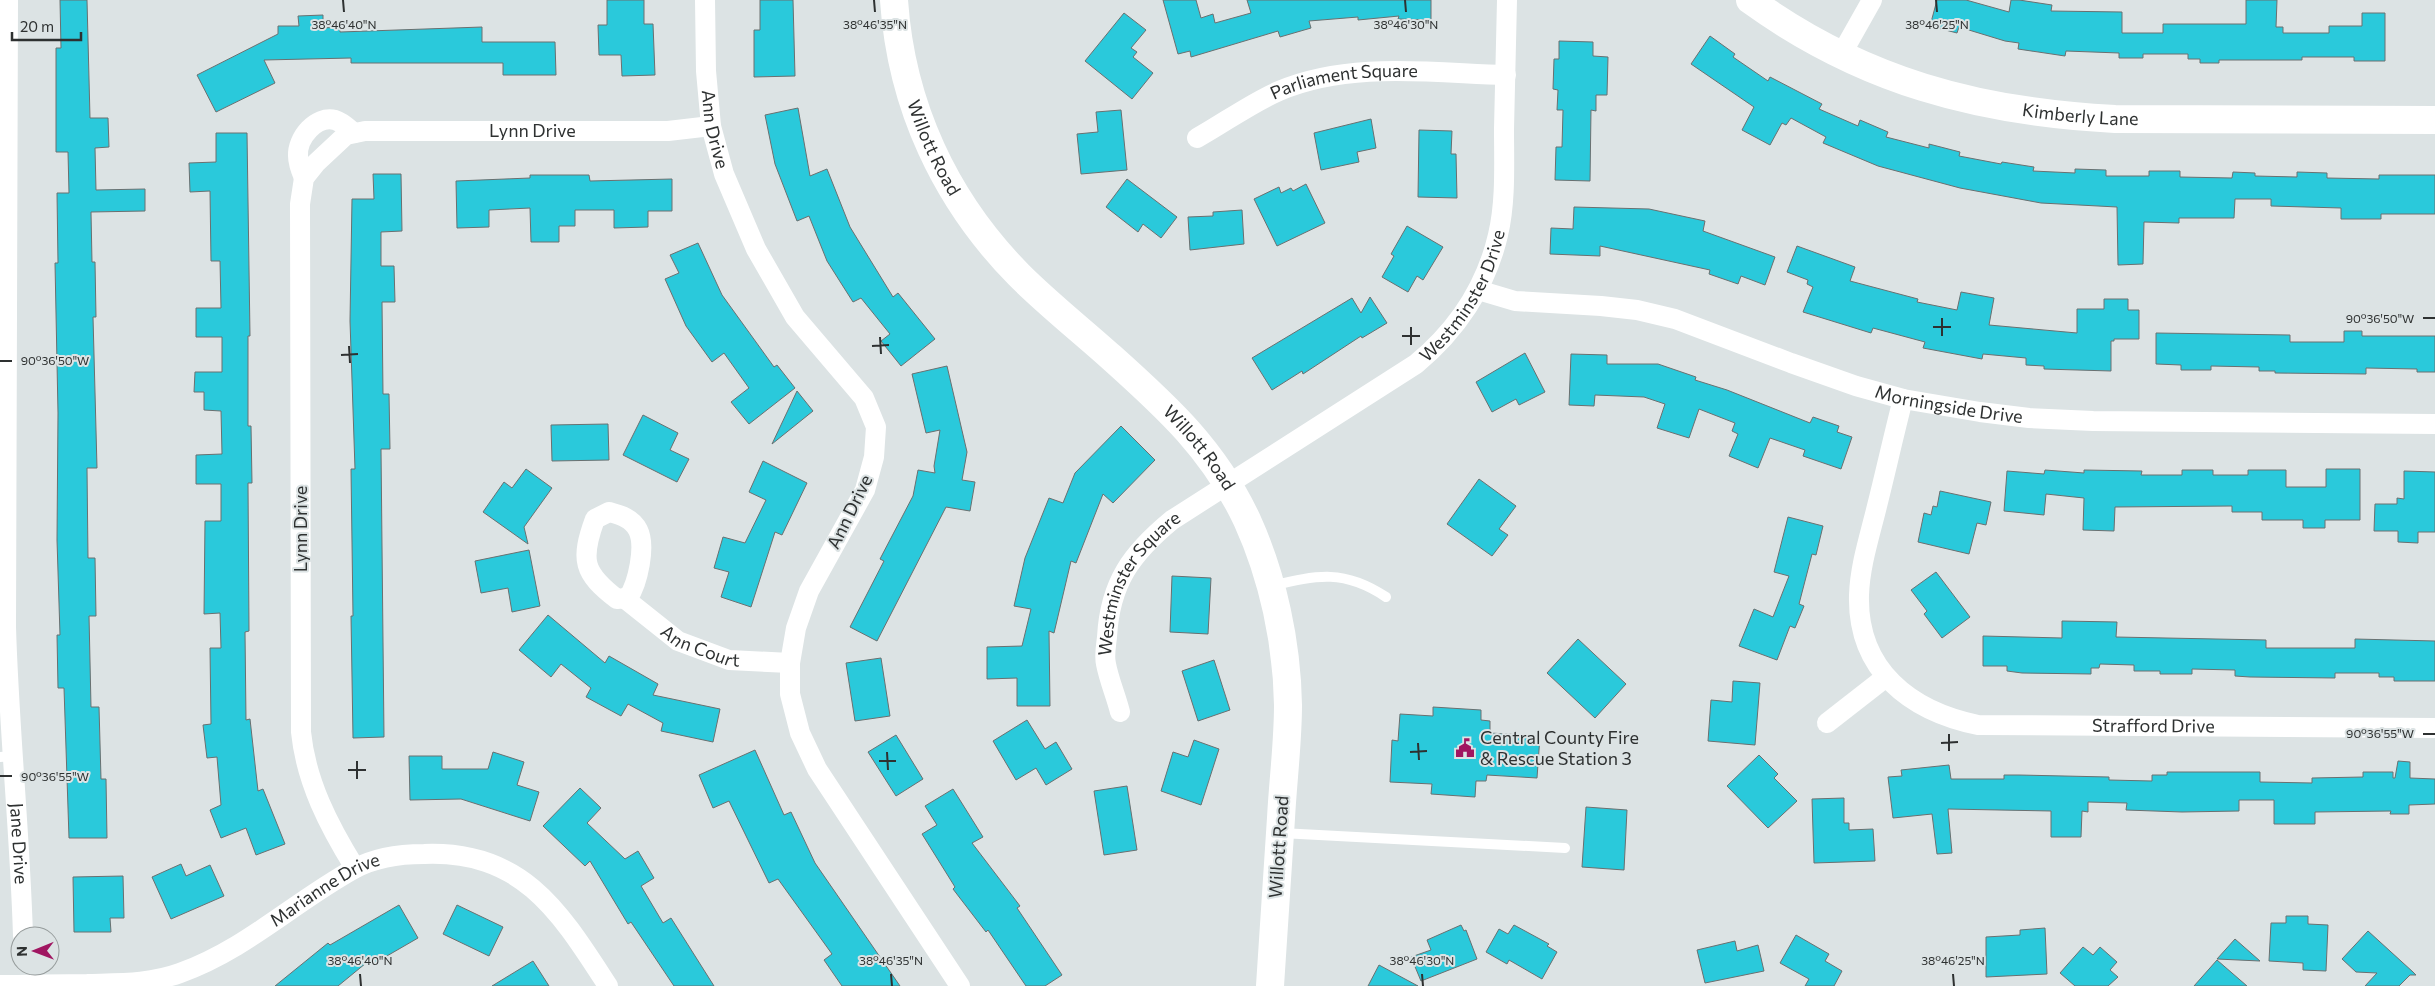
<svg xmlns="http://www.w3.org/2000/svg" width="2435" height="986" font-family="Commissioner,sans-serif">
	<rect width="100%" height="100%" fill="#dce3e4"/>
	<!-- building -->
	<g fill="#2ac9db" stroke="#6a7070">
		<path d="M60,0H87L90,118H108L109,147L95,148L96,190L145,189V211L91,212L92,262H95L96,317H93L97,468H87L88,558H95L96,616H89L91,707H99L101,779H106L107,838H69L64,688H58L57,635H60L57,540L58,413L55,263H58L57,193H69L68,152H56V48H61Z"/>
		<path d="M607,0H644V24H653L655,75L622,76L621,55H599L598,25H607Z"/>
		<path d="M760,0H793L795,76L754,77V30H760Z"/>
		<path d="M1163,0H1196L1201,18L1213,14L1215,23L1251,13L1247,0H1431V20L1398,19L1399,16L1358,20V17L1309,21L1311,28L1280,37L1278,31L1191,57L1190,51L1178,54Z"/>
		<path d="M1937,0H1966L2009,12L2011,0H2019L2052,5L2051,11L2122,12V33H2163V24H2246V0H2277L2276,27H2283V33H2329V26H2362V13H2385V61H2354V57H2302V60H2219V63H2200V59H2188V54H2143V58H2119V53L2066,51L2065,56L2018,49L2019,43L2005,41L1959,27L1957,33L1930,26Z"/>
		<path d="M1124,13L1146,30L1131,48L1137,52L1133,57L1153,73L1132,99L1085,61Z"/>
		<path d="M323,15V28L340,27V32L482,27V42H555L556,75H503V63H351V58L264,60L275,83L216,112L197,75L278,34V26H299L298,16Z"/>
		<path d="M1710,36L1735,54L1733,57L1768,81L1770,77L1822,104L1819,109L1858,126L1860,120L1888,132L1886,137L1929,148V144L1960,152L1959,156L2001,164L2002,162L2034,167L2033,171L2075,173V169L2106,170V176H2149V171H2180V177L2232,178L2233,172L2255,173V176L2297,177V172L2327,173V178L2379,179V175H2435V214H2381V219H2341V208L2271,206V199H2235L2234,218H2179V223L2144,222L2143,264L2118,265L2117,207L2041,203L1960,188L1878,166L1823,143L1826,137L1791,118L1786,125L1782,123L1770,145L1742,130L1754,107L1691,64Z"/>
		<path d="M1559,41L1593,42V56L1608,57L1607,95H1596V111L1591,110L1590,181L1555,180L1556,147H1562L1563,110H1557L1558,90L1553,89L1554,59H1559Z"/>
		<path d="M798,108L810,176L827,169L850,227L893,297L898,293L935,339L901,366L881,341L890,334L861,298L853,302L827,261L809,216L797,221L775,164L765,115Z"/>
		<path d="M1121,110L1127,170L1081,174L1077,134L1098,132L1096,112Z"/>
		<path d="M1371,119L1376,148L1357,152L1359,162L1321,170L1314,133Z"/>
		<path d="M1419,130L1452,131L1451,154H1456L1457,198L1418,197Z"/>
		<path d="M216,133H247L250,336H248V426H251L252,483H248L249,631L245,632L246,720L250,719L258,791L263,789L285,844L256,855L246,828L221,838L210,810L221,805L217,757L207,758L203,725L211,724L210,648H221L220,613L204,614L205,521H221V484H196V455L222,454L221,411L204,410V392H194L195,372H222V337H196V308H221L220,261H211L210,191L190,192L189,163L216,162Z"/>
		<path d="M373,174H401L402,231L381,232V266H394L395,302H382L383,394H389L390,449H381L384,737L353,738L351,616H353L351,469H355L350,321L352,199H374Z"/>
		<path d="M530,175H589L590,181L672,179V211H648V227L614,228V210H575V226H559V242H531L530,208L489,210V227L457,228L456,181L530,178Z"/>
		<path d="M1127,179L1177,217L1161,238L1143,224L1138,232L1106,207Z"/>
		<path d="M1306,184L1325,223L1277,246L1254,199L1279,187L1281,193L1291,188L1293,191Z"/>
		<path d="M1574,207L1649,209L1705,221L1703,231L1775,257L1765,285L1741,276L1738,284L1709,274L1710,270L1600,246V256L1550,254L1551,228L1573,229Z"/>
		<path d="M1242,210L1244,244L1190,250L1188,217L1213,216V212Z"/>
		<path d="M1407,226L1443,247L1423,280L1417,276L1408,292L1382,277L1394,256L1391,254Z"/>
		<path d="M698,243L722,295L774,367L777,365L795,388L749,424L731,402L749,388L724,353L712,362L686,326L665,279L679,273L670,255Z"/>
		<path d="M1797,246L1855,267L1850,281L1918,299L1917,302L1957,310L1961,292L1994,298L1989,325L2077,333V309H2104V299H2128V310H2139V339H2114V341H2111V371L2044,369V366L2026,365V358L1983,354L1982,359L1923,348L1925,342L1873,328L1871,333L1803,312L1813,287L1807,284L1808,280L1787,272Z"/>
		<path d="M1370,297L1387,323L1362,338L1361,336L1303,374L1302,371L1272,390L1252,358L1352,298L1361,313Z"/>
		<path d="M2344,331H2362V336H2435V372H2417V369L2366,368V374L2275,373V371H2259V367L2211,366V370H2181V365L2156,364V333L2290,335V342H2344Z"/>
		<path d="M1525,353L1545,392L1519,405L1516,399L1492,412L1476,382Z"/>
		<path d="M1571,354L1607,355V364H1658L1696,377L1695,380L1727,390L1810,423L1813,417L1839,426L1837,432L1852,437L1841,469L1803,456L1805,450L1770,438L1758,468L1729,456L1738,434L1732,431L1735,423L1699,409L1689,438L1657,428L1665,404L1644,397L1595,395L1594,406L1569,405Z"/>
		<path d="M947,366L967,452L962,480L975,482L970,511L946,507L877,641L850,627L884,561L880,559L913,496L918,470L935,473L934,466L940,430L926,433L912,374Z"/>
		<path d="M797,391L813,411L772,444Z"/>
		<path d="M643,415L678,433L670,450L689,459L677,482L623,455Z"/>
		<path d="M608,424L609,460L552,461L551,425Z"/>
		<path d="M1121,426L1155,460L1113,503L1103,494L1076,563L1071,561L1054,633L1049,631L1050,706H1017V678L987,679V647L1022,646L1031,609L1014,606L1025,558L1049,498L1063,503L1075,473Z"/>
		<path d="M763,461L807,483L782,535L775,532L751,607L721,597L729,572L714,568L723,537L745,543L766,500L749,492Z"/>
		<path d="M526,469L552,488L524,527L528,544L483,512L504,482L512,488Z"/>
		<path d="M2326,469H2360V520H2325V528H2303V520H2262V512H2232V506L2115,507L2114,531L2083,530L2084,498L2046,494L2044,515L2004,511L2007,471L2044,474L2045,470L2084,473V470L2142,471L2141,475H2182V470H2213V475H2248V470H2286V487H2326Z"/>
		<path d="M2404,471L2435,472V532H2418V543L2398,542V531H2374L2375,504H2397V498L2404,499Z"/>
		<path d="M1479,479L1516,506L1499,529L1508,535L1492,556L1447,524Z"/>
		<path d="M1940,491L1991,502L1986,525L1977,523L1969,554L1918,542L1924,513L1931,515L1933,506L1937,507Z"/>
		<path d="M1788,517L1823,526L1816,555L1812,554L1799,604L1804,606L1795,628L1790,626L1777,660L1739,646L1754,609L1773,617L1789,576L1774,572Z"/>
		<path d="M529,550L540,606L512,612L508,588L481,593L475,561Z"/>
		<path d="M1936,572L1970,617L1942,638L1924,614L1927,611L1911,590Z"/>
		<path d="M1172,576L1211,578L1208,634L1170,632Z"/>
		<path d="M548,615L605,663L609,656L658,684L653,695L720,709L713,742L661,731L663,723L628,704L621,716L586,697L591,688L561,664L551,677L519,650Z"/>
		<path d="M2062,621L2117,622L2116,637L2266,640V648H2355V639L2435,641V681H2394V677H2379V673H2335V678L2250,677L2235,676V670L2192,669V674H2160V671H2134V665L2100,664L2099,668H2091V674L2022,673L2007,671V666H1983V636L2062,638Z"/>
		<path d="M1578,639L1626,684L1595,718L1547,673Z"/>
		<path d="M881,658L890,716L855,721L846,663Z"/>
		<path d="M1214,660L1230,710L1198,721L1182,671Z"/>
		<path d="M1733,681L1760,683L1755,745L1708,741L1711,700L1732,702Z"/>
		<path d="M1433,707L1481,710V720L1490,721V733L1540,736L1537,778L1487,775L1486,781H1476L1475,797L1431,794L1432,784L1390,782L1392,740L1398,741L1400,714L1433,716Z"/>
		<path d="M1027,720L1045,749L1056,742L1072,769L1046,785L1036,768L1016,780L993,741Z"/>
		<path d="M896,735L923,779L896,796L868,752Z"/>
		<path d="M1194,740L1219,749L1201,805L1161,791L1173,752L1188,757Z"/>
		<path d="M755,750L784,815L791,812L815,863L900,986H842L824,960L832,954L778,879L769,883L729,801L713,808L699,775Z"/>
		<path d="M493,752L524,762L517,785L539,792L530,821L461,799L410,800L409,756H442V769H488Z"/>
		<path d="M1759,755L1778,774L1774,778L1797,801L1768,828L1727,786Z"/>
		<path d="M2398,761L2410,762V778L2435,779V804L2409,805V814H2390L2391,811L2315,812V824H2274V800H2239V811L2182,812L2126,810L2127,803L2088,802V812L2082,811L2081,837H2051V811L1948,809L1952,853L1937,854L1932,814L1893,818L1888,777L1902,776L1901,770L1949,765L1951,779H2004V775H2019L2109,777V780L2152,781V775H2167V772H2260V782L2312,783V778L2363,777V772H2393V778H2395Z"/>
		<path d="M1127,786L1137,850L1104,855L1094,791Z"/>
		<path d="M580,788L601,808L587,823L625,859L638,851L654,878L641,886L663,923L671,918L714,986H674L631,922L628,924L590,861L585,866L543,826Z"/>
		<path d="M953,789L983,837L972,843L1020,906L1017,908L1062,975L1045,986H1026L988,930L986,932L953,889L955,887L922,834L937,825L925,806Z"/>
		<path d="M1844,798V823H1849V830L1873,829L1875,861L1814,863L1812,799Z"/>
		<path d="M1586,807L1627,810L1624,870L1582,867Z"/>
		<path d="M181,864L186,876L210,865L224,896L171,919L152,877Z"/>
		<path d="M123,876L124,918H110L111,932H74L73,877Z"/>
		<path d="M399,905L418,938L373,964L371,959L338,986H275L328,943L330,945Z"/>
		<path d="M457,905L503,927L489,956L443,934Z"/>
		<path d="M2286,916H2308V924L2328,925L2326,971L2303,970V963L2269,961L2271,923H2286Z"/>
		<path d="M1461,925L1464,931L1466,930L1477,959L1421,981L1411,957L1431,950L1427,940Z"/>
		<path d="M1514,925L1549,944L1547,946L1557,952L1542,979L1509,960L1507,964L1486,952L1499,929L1508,934Z"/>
		<path d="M2045,928L2047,974L1986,977V937L2020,935V930Z"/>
		<path d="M2368,931L2413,972L2416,975H2410L2399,986H2365L2377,973L2356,972L2342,959Z"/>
		<path d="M1796,935L1829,954L1825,961L1842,971L1834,986H1805L1809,979L1780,963Z"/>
		<path d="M2235,939L2260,961L2217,959Z"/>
		<path d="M1735,941L1737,951L1758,945L1764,971L1705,983L1697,950Z"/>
		<path d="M2083,947L2093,955L2100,947L2117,962L2110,970L2118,977L2108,986H2075L2060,973Z"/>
		<path d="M2217,960L2247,986H2194Z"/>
		<path d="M533,961L549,986H492Z"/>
		<path d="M1379,965L1418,986H1368Z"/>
	</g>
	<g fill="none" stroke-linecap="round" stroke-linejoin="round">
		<!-- lane -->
		<g stroke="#fff" stroke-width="10">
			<path d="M1271,586C1318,575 1344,569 1386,597"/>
			<path d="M0,757L13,756"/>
			<path d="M1281,833L1565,848"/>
		</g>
		<!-- street -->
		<g stroke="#fff" stroke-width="20">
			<path id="s1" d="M8,0L6,627C9,730 20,833 23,936"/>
			<path id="s2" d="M705,0L706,71L711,126L724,174L756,249L795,317L864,398L876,427L874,457L865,490L809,591L796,628L790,663V694L800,733L817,769L960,986"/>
			<path d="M1841,55L1872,0"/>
			<path id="s3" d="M1197,138C1224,123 1251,103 1279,91C1349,61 1432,73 1506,75"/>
			<path d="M304,178C301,171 298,164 298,156C297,138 316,115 335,120C342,122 348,128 354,133"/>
			<path id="s4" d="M1478,290L1515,301L1601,306L1637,310L1675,319L1791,363L1856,386L1903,399L1980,412L2029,418L2093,421L2435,424"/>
			<path id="s5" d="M1903,399C1894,434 1886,470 1877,506C1870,535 1860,565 1859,595C1857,670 1910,711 1978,725L2435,728"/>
			<path d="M609,512C620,515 632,518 638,530C646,546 638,583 628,598L617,599C583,573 580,560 595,519Z"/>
			<path id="s6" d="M624,598L678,641L729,660L790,663"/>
			<path id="s7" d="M1120,712C1116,696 1109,680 1106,664C1104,656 1106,646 1107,637C1110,582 1132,553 1172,520L1416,364C1456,331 1486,287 1498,235C1506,201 1504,164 1504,129C1505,86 1506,43 1507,0"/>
			<path d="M1827,723L1886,677"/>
			<path id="s8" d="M355,868C329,826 306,782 301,732L300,204L304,178L316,163L346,135L365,131H668L711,126"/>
			<path id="s9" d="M0,985C29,985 58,984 87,984C118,983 150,984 180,973C245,950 294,902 354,869C374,858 401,854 424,854C523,850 560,912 608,986"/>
		</g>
		<!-- secondary -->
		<g stroke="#fff" stroke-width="28">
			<path id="s10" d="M894,0C901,105 945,200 1019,275C1048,304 1081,330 1111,357C1168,408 1214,450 1247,520C1273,577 1287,643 1288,705C1288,743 1283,780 1281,818C1277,874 1274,930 1270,986"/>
			<path id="s11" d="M1750,0C1862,81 1978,112 2115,119L2435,120"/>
		</g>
	</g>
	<!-- ticks -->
	<path fill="none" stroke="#2e3131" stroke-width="2" d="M343,0L344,12M874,0L875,12M1405,0L1406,12M1936,0L1937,12M1942,318V336M2423,318H2435M1411,327V345M1933,327H1951M1402,336H1420M880,337L881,354M349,346L350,363M872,346L889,345M341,355L358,354M0,361H12M1949,734V751M2423,734H2435M1418,743L1419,760M1941,743L1958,742M887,752L888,770M1410,752L1427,751M357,761V779M879,761H896M348,770H366M0,776H12M360,974L361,986M891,974L892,986M1422,974L1423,986M1953,974L1954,986"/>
	<!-- icons -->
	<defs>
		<g id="civic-bare" transform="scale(1.5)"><path d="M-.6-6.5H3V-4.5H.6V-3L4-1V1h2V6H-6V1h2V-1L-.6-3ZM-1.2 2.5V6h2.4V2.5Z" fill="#a01661" stroke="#dce3e4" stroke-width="2.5" paint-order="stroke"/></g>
	</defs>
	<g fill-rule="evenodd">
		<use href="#civic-bare" x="1465" y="748"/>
	</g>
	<g text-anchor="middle" stroke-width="4" stroke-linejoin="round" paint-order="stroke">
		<!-- street labels -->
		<g font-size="18" fill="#2e3131" stroke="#dce3e4">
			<text dy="6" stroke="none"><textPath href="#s3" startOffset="161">Parliament Square</textPath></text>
			<text dy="6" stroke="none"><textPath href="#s11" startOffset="355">Kimberly Lane</textPath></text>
			<text dy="6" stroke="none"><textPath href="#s2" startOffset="130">Ann Drive</textPath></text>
			<text dy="6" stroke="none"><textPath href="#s8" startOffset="949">Lynn Drive</textPath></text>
			<text dy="6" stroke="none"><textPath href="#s10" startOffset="154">Willott Road</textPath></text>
			<text dy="6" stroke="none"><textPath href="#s7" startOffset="590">Westminster Drive</textPath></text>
			<text dy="6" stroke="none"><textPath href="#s4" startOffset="488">Morningside Drive</textPath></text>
			<text dy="6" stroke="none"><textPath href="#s10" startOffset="559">Willott Road</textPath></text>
			<text transform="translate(850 512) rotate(-64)" y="6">Ann Drive</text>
			<text transform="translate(301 529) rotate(-90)" y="6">Lynn Drive</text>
			<text dy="6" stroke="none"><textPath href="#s7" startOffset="141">Westminster Square</textPath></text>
			<text dy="6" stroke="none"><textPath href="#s6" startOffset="92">Ann Court</textPath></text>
			<text dy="6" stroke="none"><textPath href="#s5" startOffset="570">Strafford Drive</textPath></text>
			<text dy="6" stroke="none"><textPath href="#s1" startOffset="844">Jane Drive</textPath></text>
			<text transform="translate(1279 847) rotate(-86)" y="6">Willott Road</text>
			<text dy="6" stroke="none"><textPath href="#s9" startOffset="349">Marianne Drive</textPath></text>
		</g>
		<!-- poi labels -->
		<g font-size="18" fill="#2e3131" stroke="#dce3e4" text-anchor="start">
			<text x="1480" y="744">Central County Fire<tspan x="1480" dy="21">&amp; Rescue Station 3</tspan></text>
		</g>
	</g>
	<g font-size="12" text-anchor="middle" fill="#2e3131" stroke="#dce3e4" stroke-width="4" stroke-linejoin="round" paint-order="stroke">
		<text x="344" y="29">38°46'40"N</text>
		<text x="875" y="29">38°46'35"N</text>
		<text x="1406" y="29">38°46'30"N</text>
		<text x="1937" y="29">38°46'25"N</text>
		<text x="2380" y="323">90°36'50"W</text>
		<text x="55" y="365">90°36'50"W</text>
		<text x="2380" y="738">90°36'55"W</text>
		<text x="55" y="781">90°36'55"W</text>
		<text x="360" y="965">38°46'40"N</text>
		<text x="891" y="965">38°46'35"N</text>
		<text x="1422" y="965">38°46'30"N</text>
		<text x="1953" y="965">38°46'25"N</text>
	</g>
	<!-- north arrow -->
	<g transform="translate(35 951) rotate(269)"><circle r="24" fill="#dce3e4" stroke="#969c9c"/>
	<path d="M0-4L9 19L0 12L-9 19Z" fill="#a01661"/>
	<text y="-8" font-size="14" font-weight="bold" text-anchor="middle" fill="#2e3131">N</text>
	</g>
	<!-- scale -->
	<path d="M12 32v8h69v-8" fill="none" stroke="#2e3131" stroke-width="2.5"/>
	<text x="20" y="32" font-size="15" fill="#2e3131" stroke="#dce3e4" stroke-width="4" paint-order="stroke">20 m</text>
</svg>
